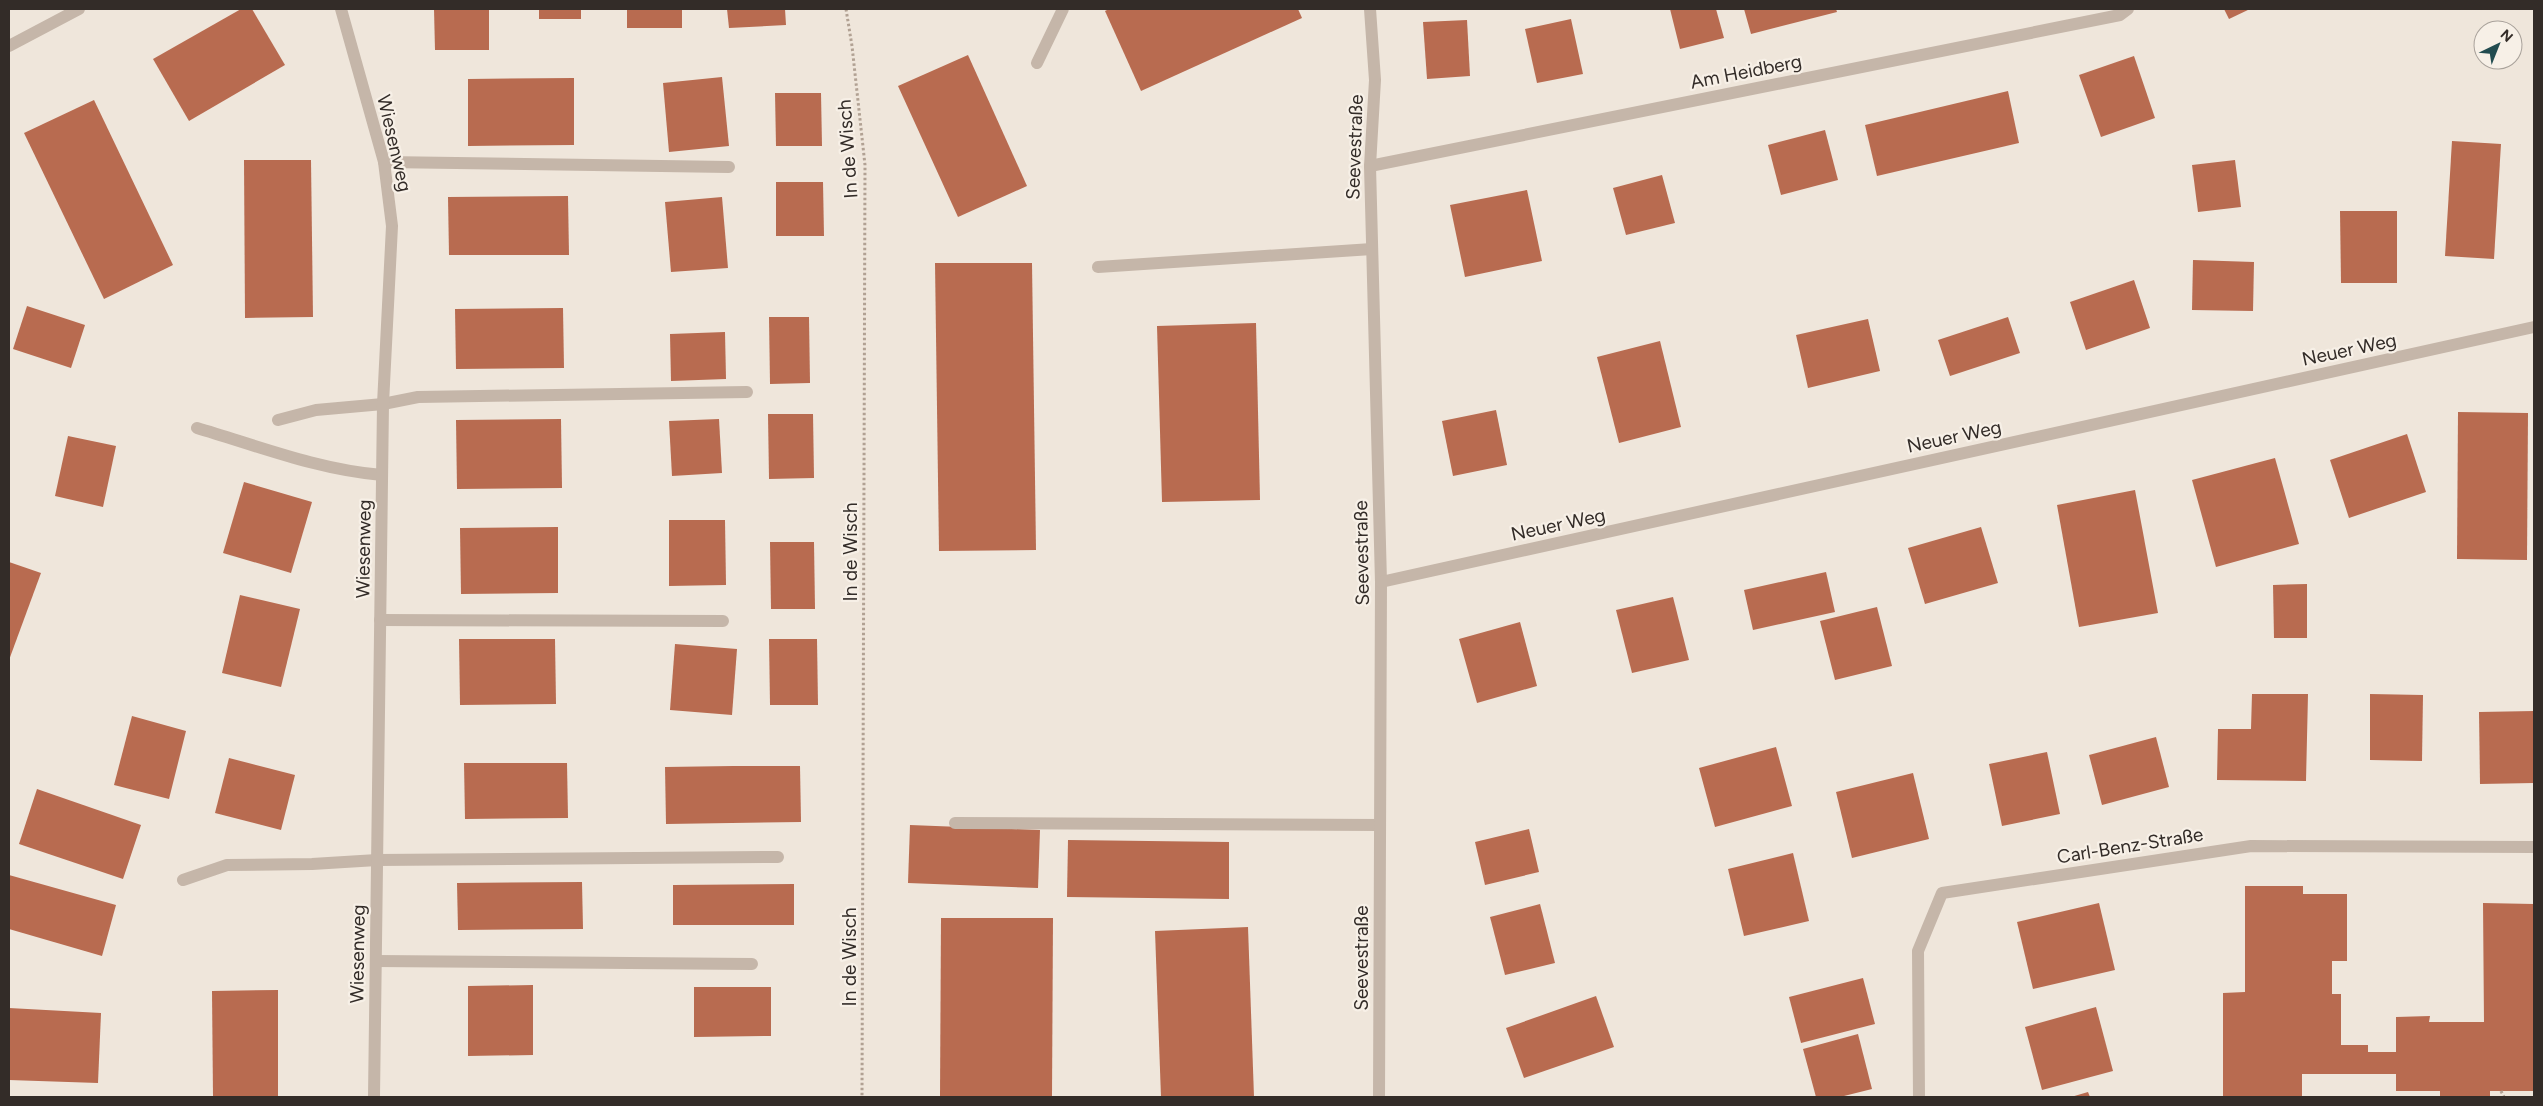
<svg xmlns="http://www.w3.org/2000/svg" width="2543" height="1106" font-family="Figtree,sans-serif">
	<rect width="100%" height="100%" fill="#efe6db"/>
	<!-- building -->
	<g fill="#b86b50">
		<path d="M241,9H252L285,65L189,121L153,59Z"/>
		<path d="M434,9H489V50H435Z"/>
		<rect x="539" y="9" width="42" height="10"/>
		<rect x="627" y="9" width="55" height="19"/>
		<path d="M727,9H785L786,25L729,28Z"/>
		<path d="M1109,9H1298L1302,18L1141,91L1105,11Z"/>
		<path d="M1670,9H1716L1724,38L1680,49Z"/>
		<path d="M1744,9H1836L1837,12L1751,34Z"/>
		<path d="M2224,9H2250L2229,19Z"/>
		<path d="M1571,19L1583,74L1537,83L1525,29Z"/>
		<path d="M1467,20L1470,76L1427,79L1423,22Z"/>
		<path d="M968,55L1027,186L958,217L898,86Z"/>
		<path d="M2134,56L2155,118L2101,137L2079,75Z"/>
		<path d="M722,77L729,146L669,152L663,83Z"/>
		<path d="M574,78V145L468,146V79Z"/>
		<path d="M2008,91L2019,143L1877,176L1865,125Z"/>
		<path d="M775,93H821L822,146H776Z"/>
		<path d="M94,100L173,265L104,299L24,133Z"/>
		<path d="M1825,130L1838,180L1781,195L1768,145Z"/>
		<path d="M2452,141L2501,144L2494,259L2445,256Z"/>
		<path d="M244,160H311L313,317L245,318Z"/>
		<path d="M2235,160L2241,207L2198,212L2192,165Z"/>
		<path d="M1662,175L1675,223L1626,235L1613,188Z"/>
		<path d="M776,182H823L824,236H776Z"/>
		<path d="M1527,190L1542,261L1465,277L1450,205Z"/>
		<path d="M568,196L569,255H449L448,197Z"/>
		<path d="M722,197L728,268L671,272L665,202Z"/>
		<path d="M2340,211H2397V283H2341Z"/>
		<path d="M2193,260L2254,262L2253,311L2192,310Z"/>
		<path d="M935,263H1032L1036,550L939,551Z"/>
		<path d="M2134,280L2150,328L2086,350L2070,302Z"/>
		<path d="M27,306L85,325L71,368L13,349Z"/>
		<path d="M563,308L564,368L456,369L455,309Z"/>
		<path d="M769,317H809L810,383L770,384Z"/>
		<path d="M2008,317L2020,353L1950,376L1938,340Z"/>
		<path d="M1868,319L1880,371L1808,388L1796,335Z"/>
		<path d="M1256,323L1260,500L1162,502L1157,326Z"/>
		<path d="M725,332L726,379L671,381L670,334Z"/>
		<path d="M1660,341L1681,427L1619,443L1597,357Z"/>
		<path d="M1496,410L1507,465L1453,476L1442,421Z"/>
		<path d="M2458,412L2528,413L2527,560L2457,559Z"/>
		<path d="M768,414H813L814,478L769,479Z"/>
		<path d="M561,419L562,488L457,489L456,420Z"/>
		<path d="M719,419L722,473L672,476L669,421Z"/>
		<path d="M2407,434L2426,492L2349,518L2330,460Z"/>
		<path d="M68,436L116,446L103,507L55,496Z"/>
		<path d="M2275,458L2299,544L2216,567L2192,480Z"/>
		<path d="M244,482L312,502L291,573L223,553Z"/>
		<path d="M2135,490L2158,613L2079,627L2057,505Z"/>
		<path d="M669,520H725L726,585L669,586Z"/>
		<path d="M558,527V593L461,594L460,528Z"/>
		<path d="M1981,527L1998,583L1925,604L1908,548Z"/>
		<path d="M770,542H814L815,609H771Z"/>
		<path d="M9,562L41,573L9,660Z"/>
		<path d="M1826,572L1835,612L1753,630L1744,590Z"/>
		<path d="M2307,584V638H2274L2273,585Z"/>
		<path d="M240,595L300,609L281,687L222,673Z"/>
		<path d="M1673,597L1689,660L1632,673L1616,610Z"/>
		<path d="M1877,607L1892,666L1835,680L1820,621Z"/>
		<path d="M1520,622L1537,686L1477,703L1459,639Z"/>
		<path d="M459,639H555L556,704L460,705Z"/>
		<path d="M769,639H817L818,705H770Z"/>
		<path d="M675,644L737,649L732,715L670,710Z"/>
		<path d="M2252,694H2308L2306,781L2217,780L2218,729H2251Z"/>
		<path d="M2370,694L2423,695L2422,761L2370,760Z"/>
		<path d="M2534,711V783L2480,784L2479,712Z"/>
		<path d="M132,716L186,731L169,799L114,785Z"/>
		<path d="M2156,737L2169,787L2102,805L2089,755Z"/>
		<path d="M1776,747L1792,806L1715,827L1699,768Z"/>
		<path d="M2047,752L2060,814L2002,826L1989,764Z"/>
		<path d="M229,758L295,775L281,830L215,813Z"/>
		<path d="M464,763H567L568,818L465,819Z"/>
		<path d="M733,766H800L801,822L666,824L665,767Z"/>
		<path d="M1913,773L1929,839L1852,858L1836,792Z"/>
		<path d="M37,789L141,825L123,879L19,844Z"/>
		<path d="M910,825L1040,830L1038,888L908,883Z"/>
		<path d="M1529,829L1539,872L1485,885L1475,842Z"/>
		<path d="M1068,840L1229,842V899L1067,897Z"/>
		<path d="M1793,853L1809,921L1744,936L1728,869Z"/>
		<path d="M9,875L116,905L102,956L9,929Z"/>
		<path d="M582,882L583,929L458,930L457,883Z"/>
		<path d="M794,884V925H673V885Z"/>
		<path d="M2245,886H2303V894H2347V961H2332V994H2341V1045H2368V1052H2396V1017L2430,1016L2429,1022H2484L2483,903L2534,904V1091H2490V1097H2440V1091H2396V1074H2302V1097H2223V993L2245,992Z"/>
		<path d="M2099,903L2115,970L2033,989L2017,922Z"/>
		<path d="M1540,904L1555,963L1505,975L1490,917Z"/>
		<path d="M941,918H1053L1052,1097H940Z"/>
		<path d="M1248,927L1254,1097H1161L1155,931Z"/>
		<path d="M1863,978L1875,1024L1801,1043L1789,997Z"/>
		<path d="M533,985V1055L468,1056V986Z"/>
		<path d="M694,987H771V1036L694,1037Z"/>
		<path d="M278,990V1097H213L212,991Z"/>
		<path d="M1596,996L1614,1047L1524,1078L1506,1028Z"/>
		<path d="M2096,1007L2113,1071L2042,1090L2025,1027Z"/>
		<path d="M9,1008L101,1013L98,1083L9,1080Z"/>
		<path d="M1858,1034L1872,1089L1840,1097H1816L1803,1049Z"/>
		<path d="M2088,1092L2090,1097H2071Z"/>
	</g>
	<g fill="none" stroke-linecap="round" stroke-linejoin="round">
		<!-- path -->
		<g stroke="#b1a193" stroke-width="3" stroke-dasharray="2.5 2.5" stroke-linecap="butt">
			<path d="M846,9L852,46L865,165L862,1097"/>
			<path d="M2501,1091L2504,1097"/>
		</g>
		<!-- lane -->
		<g stroke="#c5b6a9" stroke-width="12">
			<path d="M384,162L729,167"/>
			<path d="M1098,267L1372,249"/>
			<path d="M278,420L316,410L383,404L418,397L747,392"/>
			<path d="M197,428C258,446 319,470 382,475"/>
			<path d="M380,620L723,621"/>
			<path d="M955,823L1380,825"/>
			<path d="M183,880L227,865L312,864L377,860L778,857"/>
			<path d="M376,961L752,964"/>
		</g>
		<!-- street -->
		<g stroke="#c5b6a9" stroke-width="12">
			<path d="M341,9L384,162L392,226L383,404L374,1097"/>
			<path d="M1370,9L1375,80L1370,166L1381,582L1379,1097"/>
			<path d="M9,46L79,9"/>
			<path d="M1037,63L1063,9"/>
			<path d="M1370,166L2120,15L2128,9"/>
			<path d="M1381,582L2534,327"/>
			<path d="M1919,1097L1918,951L1942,893L2251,846L2534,847"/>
		</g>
	</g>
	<g text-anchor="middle" stroke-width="4.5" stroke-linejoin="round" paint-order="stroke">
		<!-- street labels -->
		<g font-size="19" fill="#332c28" stroke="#f7f0e7">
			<text transform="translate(1746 71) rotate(-11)" y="7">Am Heidberg</text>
			<text transform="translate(395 143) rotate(77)" y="7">Wiesenweg</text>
			<text transform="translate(1354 147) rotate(-88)" y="7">Seevestraße</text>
			<text transform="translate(847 149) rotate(-94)" y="7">In de Wisch</text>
			<text transform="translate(2349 349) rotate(-12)" y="7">Neuer Weg</text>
			<text transform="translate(1954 436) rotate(-12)" y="7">Neuer Weg</text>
			<text transform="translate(1558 524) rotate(-12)" y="7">Neuer Weg</text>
			<text transform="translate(363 549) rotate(-89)" y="7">Wiesenweg</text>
			<text transform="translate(850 552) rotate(-90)" y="7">In de Wisch</text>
			<text transform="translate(1361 553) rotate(-91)" y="7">Seevestraße</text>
			<text transform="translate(2130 845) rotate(-9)" y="7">Carl-Benz-Straße</text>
			<text transform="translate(357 954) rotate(-89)" y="7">Wiesenweg</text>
			<text transform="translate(849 957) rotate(-90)" y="7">In de Wisch</text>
			<text transform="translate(1361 958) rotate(-90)" y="7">Seevestraße</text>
		</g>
	</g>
	<!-- border -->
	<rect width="2543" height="1106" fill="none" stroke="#332c28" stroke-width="20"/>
	<!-- north arrow -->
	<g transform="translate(2498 45) rotate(43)"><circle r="24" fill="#f7f0e7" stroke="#a9a29b"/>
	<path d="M0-4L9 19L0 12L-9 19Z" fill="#224c50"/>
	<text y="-8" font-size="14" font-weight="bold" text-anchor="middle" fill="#332c28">N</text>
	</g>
</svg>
